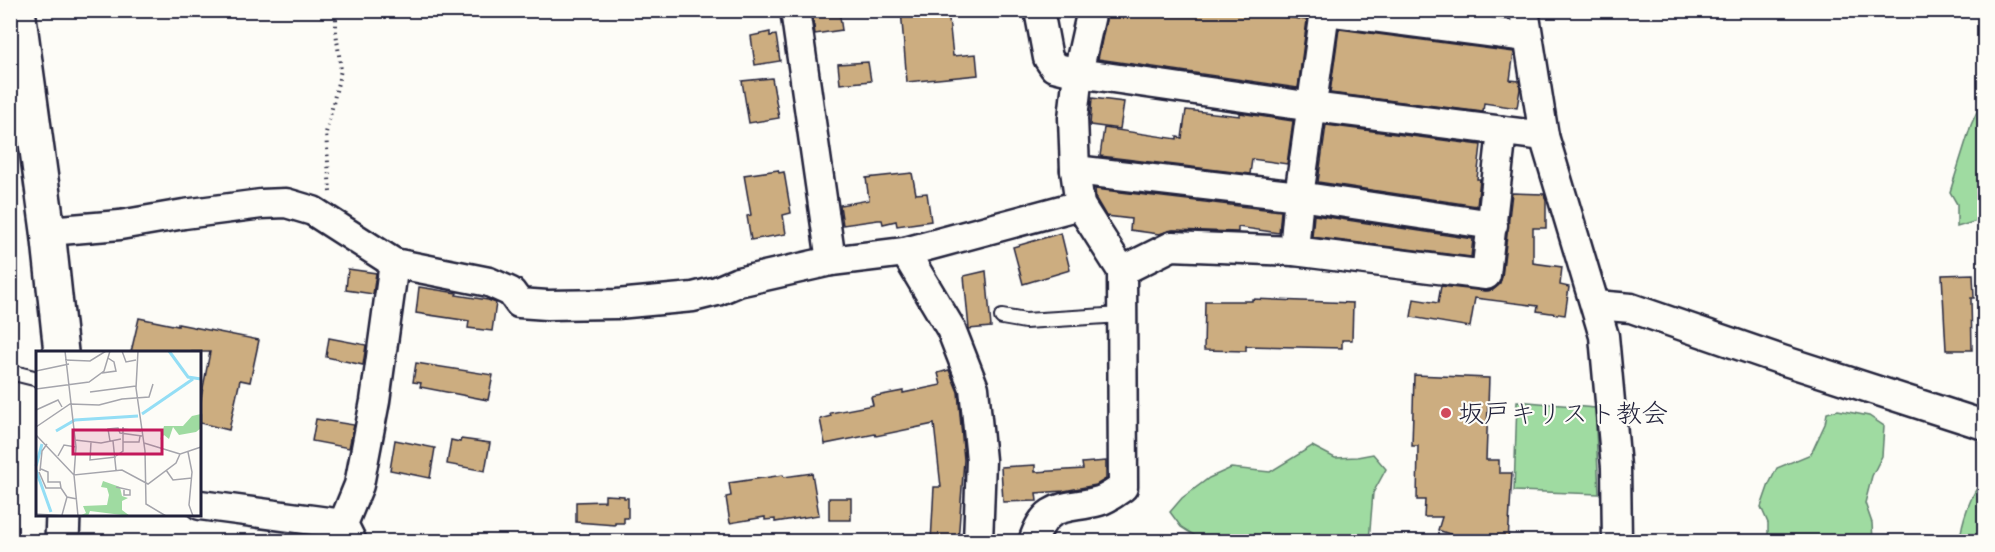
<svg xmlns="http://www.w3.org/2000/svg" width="1995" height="552" font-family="Itim,'Klee One',sans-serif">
	<rect width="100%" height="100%" fill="#fdfcf7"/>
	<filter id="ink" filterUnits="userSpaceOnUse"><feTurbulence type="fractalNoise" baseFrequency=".0167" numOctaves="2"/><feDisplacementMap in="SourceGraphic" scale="12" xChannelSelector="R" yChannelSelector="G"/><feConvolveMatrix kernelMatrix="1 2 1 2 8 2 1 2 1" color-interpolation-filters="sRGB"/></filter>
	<g filter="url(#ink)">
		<!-- green -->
		<g fill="#9fdba1" stroke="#607e6e" stroke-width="1.5">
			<path d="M1984,96V219L1957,227V204L1950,192L1971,125Z"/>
			<path d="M1517,401L1595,408L1599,494L1514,491Z"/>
			<path d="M1838,410L1869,416L1884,426L1882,456L1872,476L1865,503L1872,523L1873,541H1768V523L1761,507L1769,484L1777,468L1811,454L1825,424L1827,413Z"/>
			<path d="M1312,446L1335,458L1357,457L1373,454L1386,469L1373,493L1369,541H1203L1181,527L1170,512L1182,498L1209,478L1231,468L1270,472Z"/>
			<path d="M1984,480V541H1960C1961,524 1971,491 1984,480Z"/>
		</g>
		<!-- building -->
		<g fill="#ccad80" stroke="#22223b" stroke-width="1.5">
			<path d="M812,10H839L842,30L815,34Z"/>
			<path d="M901,10H948L953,56L976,54L978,75L907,82Z"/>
			<path d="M1108,10H1236L1307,20L1298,88L1098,59Z"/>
			<path d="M1339,29L1514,52L1510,80L1519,81L1520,89L1517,108L1484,103L1483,112L1330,93Z"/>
			<path d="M770,32V36L776,35L780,61L755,65L751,36Z"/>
			<path d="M868,62L871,81L840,84L838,64Z"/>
			<path d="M772,78L779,118L749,123L742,81Z"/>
			<path d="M1092,98L1124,102L1120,129L1090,125Z"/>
			<path d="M1186,110L1240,116V113L1293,121L1287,164L1252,159L1250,174L1100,156L1104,128L1177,139V137L1182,138Z"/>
			<path d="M1326,125L1481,145L1477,179H1480L1477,206L1318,182Z"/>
			<path d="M778,170L779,173L784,172L791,213L783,215L786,234L751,240L747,216L751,215L744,175Z"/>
			<path d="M912,173L916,194L927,193L931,221L897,226L896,221L883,224L882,220H878L843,225L840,205L869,200L866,178Z"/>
			<path d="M1095,189L1281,211L1279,233L1238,227V232L1173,230L1159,234L1130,230L1131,219L1106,216L1096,199Z"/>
			<path d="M1512,193L1544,194L1546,201V228H1533V263L1562,267L1560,285L1569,287L1565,315L1537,311L1538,306L1475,298L1470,327L1411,317L1414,299L1438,303L1441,286L1485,291L1493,290L1499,285L1502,277Z"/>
			<path d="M1314,215L1473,239L1471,257L1312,237Z"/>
			<path d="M1061,233L1070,270L1023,284L1013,247Z"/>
			<path d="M348,269L376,273L373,294L346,290Z"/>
			<path d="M986,271L991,327L969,329L964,276Z"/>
			<path d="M1973,274L1974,298H1971L1972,350H1946L1942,275Z"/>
			<path d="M419,287L457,293L456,295L488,300L496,303L492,331L468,328L469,321L416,313Z"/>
			<path d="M1252,299L1353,303L1352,340H1342V348L1246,346V351L1204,350L1205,301H1252Z"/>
			<path d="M139,318L178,326V324L259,340L250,382L240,380L229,430L200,423V403L210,352H131Z"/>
			<path d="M329,338L366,345L363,365L326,357Z"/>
			<path d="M416,363L493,375L488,400L420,387L421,383L413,382Z"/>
			<path d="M949,370L958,392L964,460L958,542H931L934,487H941L934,424L876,436L875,434L825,444L820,419L831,416L830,413L873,405L871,397L903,391V393L941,385L938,373Z"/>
			<path d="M1414,375L1489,378L1486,460H1499V473H1512L1508,542H1472L1438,530L1442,517H1424L1425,500H1417L1418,446H1412Z"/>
			<path d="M316,419L354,425L349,448L312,441Z"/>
			<path d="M461,439L490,443L485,471L447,464L451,440L460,442Z"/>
			<path d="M395,440L435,448L430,478L390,470Z"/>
			<path d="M1106,461V479L1096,485L1064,491L1036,493L1037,501L1003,502L1001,467L1035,465V472L1083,469L1082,463Z"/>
			<path d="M812,473L819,515L775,522V519L765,520V517L730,523L726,497L731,496L729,483L783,475L784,477Z"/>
			<path d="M605,495L624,496V498H628V518H624V523H615V525L576,522V502L605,501Z"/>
			<rect x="829" y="498" width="22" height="22"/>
		</g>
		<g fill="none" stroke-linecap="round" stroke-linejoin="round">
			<!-- lane casing -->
			<g stroke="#22223b" stroke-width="18">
				<g id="lane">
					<path d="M1002,317L1025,321L1122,315"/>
					<path d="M10,372L38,379"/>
				</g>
			</g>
			<!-- street casing -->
			<g stroke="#22223b" stroke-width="33">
				<g id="street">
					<path d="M795,10L831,261"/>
					<path d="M1039,10L1048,58L1054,67L1078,73L1313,107L1544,136"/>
					<path d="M1319,10L1527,37"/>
					<path d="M1524,10L1544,136L1604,336L1616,467L1617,542"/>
					<path d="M1075,170L1299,196L1493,225"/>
					<path d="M48,231L120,225L184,214L261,204L286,203L313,211L394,263L489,282L511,292L519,303L547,305L617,304L693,297L717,291L738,282L831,261L905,252L1080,205"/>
					<path d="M1294,251L1299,196L1325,11"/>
					<path d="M905,252L951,329L974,388L981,460L978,542"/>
					<path d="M1122,271L1172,246L1294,251L1486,275L1502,131"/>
					<path d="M1596,305L1631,308L1782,360L1984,425"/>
					<path d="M200,505L343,524"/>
					<path d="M352,542L343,524L359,485L375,401L394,263"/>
					<path d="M1033,542C1046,501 1065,510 1099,501C1107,499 1116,492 1123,487L1122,271L1080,205L1075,170L1073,118L1078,73L1092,10"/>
				</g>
			</g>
			<!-- secondary casing -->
			<g stroke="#22223b" stroke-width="38">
				<g id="secondary">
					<path d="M18,10L48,231L61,352"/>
					<path d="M62,542L63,514"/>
				</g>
			</g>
			<!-- path -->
			<path stroke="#22223b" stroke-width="4" stroke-dasharray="1.5 4.5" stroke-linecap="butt" d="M330,192L326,133L341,70L336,32V10"/>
			<!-- lane -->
			<use href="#lane" stroke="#fdfcf7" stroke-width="14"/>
			<!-- street -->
			<use href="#street" stroke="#fdfcf7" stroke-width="28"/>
			<!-- secondary -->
			<use href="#secondary" stroke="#fdfcf7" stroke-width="33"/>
		</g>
	</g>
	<!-- markers -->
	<circle fill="#d1495b" stroke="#fdfcf7" stroke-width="2" cx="1446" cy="413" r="6"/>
	<g text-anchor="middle" stroke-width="4.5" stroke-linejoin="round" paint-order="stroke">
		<!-- poi labels -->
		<g font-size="26" fill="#22223b" stroke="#fdfcf7" text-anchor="start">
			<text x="1458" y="422">坂戸キリスト教会</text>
		</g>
	</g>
	<!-- overview -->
	<g transform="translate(36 351)">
		<rect width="165" height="165" fill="#fdfcf7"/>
		<path d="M165,63V77L160,81L143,84L137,76L133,88L128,84L124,89L128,75H147L156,65ZM67,130L84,136L86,145L92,147L86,150V159L94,165L54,160L52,165H43L50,162L47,155L71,154L73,144L71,137L65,136Z" fill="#9fdba1"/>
		<path fill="none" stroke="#94def5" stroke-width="3" d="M133,0L152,26L165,28M106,63L157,28M20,80L39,69L102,65M0,115L6,93M0,119L15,161"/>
		<path fill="none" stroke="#a5a5ac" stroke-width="1.5" d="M29,0L40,96L38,124L86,119L112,133L140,112L144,103L165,96M86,0L90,11L100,9M102,0L100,37L109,100L110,153L130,165M29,9L54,10L70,0M0,20L33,13M66,22L80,20L78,11L72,7M0,38L53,31L68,20L74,0M54,41L100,35M0,59L22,49L26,56M0,76L34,53L63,54L86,48L113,46L117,33M86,78L105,80M0,84L38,124L42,165M39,89L65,92L85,88M74,90L72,78L82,77L84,82L106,85M77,90L80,119M55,91L54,109L80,106M87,91H103L104,85M108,92L144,103M152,101L156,121L153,154L157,165M22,105L28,94L40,96M80,105L87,100V76M130,119L137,129L156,127M4,120L6,100L11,93M3,121L10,137H25L24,131H12V121L5,118M80,136L94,139V144H88V139M25,137L31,146L41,148M0,163L32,165M26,164L31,146"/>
		<path fill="#c2185b" fill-opacity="0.15" stroke="#c2185b" stroke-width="3" d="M37,79H126V103H37Z"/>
		<rect width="165" height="165" fill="none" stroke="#22223b" stroke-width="3"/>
	</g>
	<!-- margin -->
	<rect width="1995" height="552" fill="none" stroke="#fdfcf7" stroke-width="36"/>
	<rect x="18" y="18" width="1959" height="516" fill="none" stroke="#22223b" stroke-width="2" filter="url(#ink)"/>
</svg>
